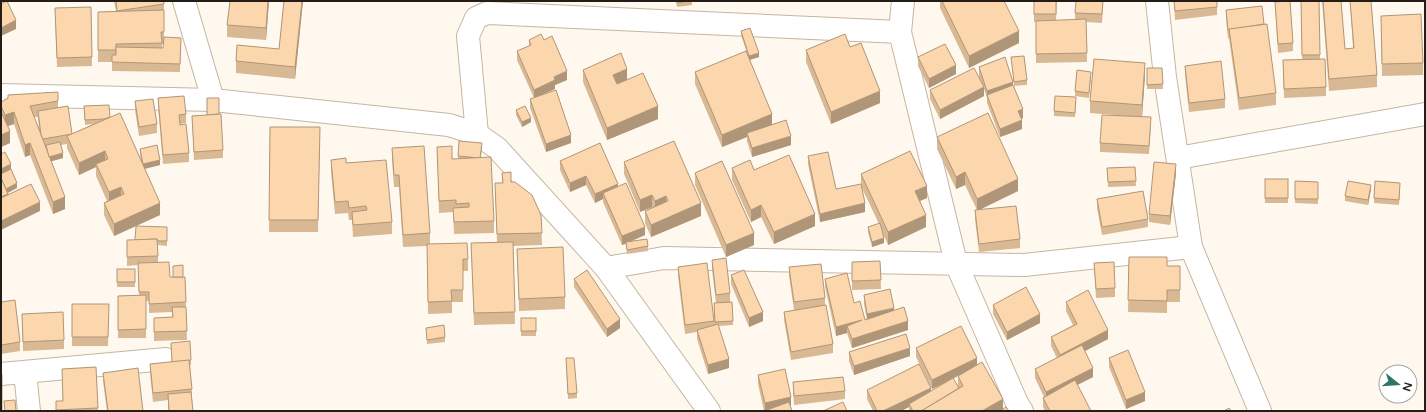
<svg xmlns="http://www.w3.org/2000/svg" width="1426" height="412" font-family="'Varela Round',sans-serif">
	<rect width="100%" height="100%" fill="#fff8ef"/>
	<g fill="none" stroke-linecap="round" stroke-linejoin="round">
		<!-- minor casing -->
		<g stroke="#c5b6a1" stroke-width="24">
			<g id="minor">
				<path d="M184,1L213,100"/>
				<path d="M903,1L900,32L956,263L1017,403L1022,411"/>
				<path d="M1157,1L1165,77L1191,247L1260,411"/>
				<path d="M1,95L213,100L449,125L477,134L497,148L606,268L709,411"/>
				<path d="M477,134L468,36L476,18L487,13L900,32"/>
				<path d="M1178,158L1425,114"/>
				<path d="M606,268L664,258L1024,265L1191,247"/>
				<path d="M25,372L29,411"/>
				<path d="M1,374L166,359"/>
			</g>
		</g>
		<!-- minor -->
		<use href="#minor" stroke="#fff" stroke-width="22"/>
	</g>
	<!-- wall -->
	<g fill="#d9b894" fill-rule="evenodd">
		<path d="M114,1H164V37L181,38L180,72L112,71V62H98V12L116,11ZM162,44H164L163,48H162Z"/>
		<path d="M230,1H269L266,40L227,37V25Z"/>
		<path d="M284,1H303L295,79L236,73V61L279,49Z"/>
		<path d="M676,1H692V5L677,7Z"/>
		<path d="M940,1H1004L1019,43L969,68L940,8Z"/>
		<path d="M1034,1H1057L1056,20H1075V13L1103,9L1102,23L1086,22L1087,62L1036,63V22H1034Z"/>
		<path d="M1174,1H1217V15L1175,20Z"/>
		<path d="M1301,1H1319L1320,59L1326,87V96L1284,98L1283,60H1302Z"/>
		<path d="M1322,1H1341L1345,49L1353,48L1350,1H1371L1377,75V87L1329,91Z"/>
		<path d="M1275,2L1293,43V51L1278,53Z"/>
		<path d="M91,7L92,66L57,67L55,17Z"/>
		<path d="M1226,10L1264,24L1276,93V105L1239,110L1229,38L1228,39L1226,19Z"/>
		<path d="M1381,16L1423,63V75L1382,76Z"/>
		<path d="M741,31L759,57L750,60L772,125L791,145L752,157L747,141V137L722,147L695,84V72L749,59L741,35Z"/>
		<path d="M529,40H544L567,80L555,85V89L541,95L571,143L546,152L530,108V99L534,98L517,60V51L529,46Z"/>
		<path d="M850,47L880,103L831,124L806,62V50Z"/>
		<path d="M918,57L956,74L929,88L918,66Z"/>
		<path d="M1011,57L1027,80V85L1014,86L1023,118L1021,119L1022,129L1000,137L987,103V98L984,89V96L940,119L930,99V90L981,83L979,76V67L1013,85L1014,86Z"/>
		<path d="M1185,66L1225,99V108L1189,112L1185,74Z"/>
		<path d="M1147,68H1162L1163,89H1147Z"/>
		<path d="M583,70L627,79L658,119L607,140L583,82Z"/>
		<path d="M1145,75L1142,116L1151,125L1149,154L1100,152V143L1115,115L1090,113V101Z"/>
		<path d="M1091,76L1089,98L1075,96V91Z"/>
		<path d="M58,92V108L72,134L93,124L85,125L84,106L110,117L141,161L140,154V149L160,165L145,169L160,215L114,236L104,215V203L107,201L96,176V167L79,175L67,148V144L61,145L63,158L51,161L65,209L53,214L30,155L25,157L14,124L8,126L10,143L1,147V102L8,98V95ZM34,117H38L39,129Z"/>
		<path d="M158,98L186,114V123L180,124L189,153V162L163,164L158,107Z"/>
		<path d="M135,101L157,124V133L139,136L135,110Z"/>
		<path d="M1076,102L1075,117L1054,116V111Z"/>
		<path d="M516,110L531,122L522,127L516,115Z"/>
		<path d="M219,114L223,150V158L194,160L192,116Z"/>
		<path d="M270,127H320L318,232H269Z"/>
		<path d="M937,137L1018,191L979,210L1020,239V248L979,252L975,219V210H977L965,185L956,189L937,149Z"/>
		<path d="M437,147L452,159H458V156L482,147L481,158L494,221V233L454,234L453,212L439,213Z"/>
		<path d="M392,148L430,233V244L468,259V271H463V302H452V313L428,314L427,246L403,247L399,187H394L392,160Z"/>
		<path d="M808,156L836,189L865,212L820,222L808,164Z"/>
		<path d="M331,160L346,163L392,222V234L353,237L352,220H349L348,213L335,214L331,172Z"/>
		<path d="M560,161L618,187L645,235L632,241L648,246V251L627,254L626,244L622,245L603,202V199L595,203L586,185L570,192L560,170Z"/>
		<path d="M624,162L701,216L651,237L645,223V211L652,207L640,212L624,174Z"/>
		<path d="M1135,167L1136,186L1108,187L1107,168Z"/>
		<path d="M732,168L754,170L815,226L774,244L761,217L751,222L732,180Z"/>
		<path d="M502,173L541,215L542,245L513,246L515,324L474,325L471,243L497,242L495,183H502Z"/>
		<path d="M695,173L754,245L726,257L695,185Z"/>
		<path d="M1176,173L1170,225L1149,222V214Z"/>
		<path d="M861,174L927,198L920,201L926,227L888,245L882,231L884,243L872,247L868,232V227L879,224L861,186Z"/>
		<rect x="1265" y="179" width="23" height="24"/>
		<path d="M1295,181L1318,182V204L1295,203Z"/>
		<path d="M1400,187L1399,205L1374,203V198Z"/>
		<path d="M1371,189L1368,205L1345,201V196Z"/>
		<path d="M1097,199L1148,219V227L1102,235L1097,208Z"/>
		<path d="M167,227V246L158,245V263L170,277H185L187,340L154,341V318L172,317V312L149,313V301H146V338H118V296L139,295L138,265L127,266V240H135Z"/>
		<path d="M517,249L565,297V309L519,311Z"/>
		<path d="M1129,257L1167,266H1180V302H1167V313L1128,312Z"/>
		<path d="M712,260L730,293V302L726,303L732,302L733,325L718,326L729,368L708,374L697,339V332L685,334L678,276V267L714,321V325V303H716L712,269Z"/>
		<path d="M880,261L881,289L852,290V262Z"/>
		<path d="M1094,263L1115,288V297L1096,298Z"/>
		<path d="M789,267L825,298V305L833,344V353L791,360L784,320V312L794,310L789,276Z"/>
		<rect x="117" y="269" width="18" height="18"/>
		<path d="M731,275L763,321L749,327L731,284Z"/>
		<path d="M574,279L620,328L607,337L574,287Z"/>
		<path d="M825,279L865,320H867L864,304V295L894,311L908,330L852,348L847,333L836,336L825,287Z"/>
		<path d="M1,302L20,342V351L1,354Z"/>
		<path d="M1066,302L1108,339L1085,351L1093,377L1077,385L1091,411H1045L1043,407V398L1044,397L1035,378V369L1057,358L1051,346V337L1073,325L1066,311Z"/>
		<path d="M72,304H109L108,346H72Z"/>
		<path d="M993,305L1040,323L1007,340L993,314Z"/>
		<path d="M22,314L64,340V349L23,351Z"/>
		<rect x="521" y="318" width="15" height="18"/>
		<path d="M426,328L445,337V342L427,344Z"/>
		<path d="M171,343L191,360V365H190L192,389V398L193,411H168V400L153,402L150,373V364L172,362Z"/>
		<path d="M916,348L977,365L1003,409L1009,411H909V407L901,411H873L867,399V390L931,391L943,384L932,389L916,357ZM962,374L958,376V387L953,379Z"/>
		<path d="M849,352L910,356L854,375L849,361Z"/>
		<path d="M566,358L577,393V398L568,399Z"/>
		<path d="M1109,358L1145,401L1126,409L1109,367Z"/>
		<path d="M96,367L98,411H56V401H63L62,369Z"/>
		<path d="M103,373L143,411H107L103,381Z"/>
		<path d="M758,375L791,406L764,411L758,384Z"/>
		<path d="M793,382L845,391V399L794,405L793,391Z"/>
	</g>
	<!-- shaded-wall -->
	<g fill="#b09678">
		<path d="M268,1H269L266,40V28Z"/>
		<path d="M302,1H303L295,79V67Z"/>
		<path d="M16,20V29L1,36V28Z"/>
		<path d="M1019,31V43L969,68V56Z"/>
		<path d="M759,53V57L749,60V56Z"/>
		<path d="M1145,63V75L1142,117V105Z"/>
		<path d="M956,65V74L929,88V79Z"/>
		<path d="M627,69V81L613,87V75Z"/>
		<path d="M567,71V80L555,85V89L534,98V90L554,77Z"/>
		<path d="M1013,82V91L987,96V91Z"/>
		<path d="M984,87V96L940,119V110Z"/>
		<path d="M880,91V103L831,124V112Z"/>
		<path d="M658,106V119L607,140V128Z"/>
		<path d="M1023,109V118L1018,120V111Z"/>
		<path d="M14,112V124L5,127V115Z"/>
		<path d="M772,114V126L747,133V137L722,147V135Z"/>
		<path d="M531,118V122L522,127V122Z"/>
		<path d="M1022,120V129L1000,137V129Z"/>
		<path d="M10,131V143L1,147V135Z"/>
		<path d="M571,135V143L546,152V144Z"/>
		<path d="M791,136V145L752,157V148Z"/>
		<path d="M30,143V155L25,157V145Z"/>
		<path d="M105,151V164H96V167L79,175V163Z"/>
		<path d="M63,153V158L49,162V157Z"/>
		<path d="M160,160V165L143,169V164Z"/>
		<path d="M11,164V173L1,177V169Z"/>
		<path d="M1176,164V173L1170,225V216Z"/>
		<path d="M965,172V185L956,189V177Z"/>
		<path d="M586,176V185L570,192V183Z"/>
		<path d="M1018,179V191L977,211V199Z"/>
		<path d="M17,183V188L6,194V189Z"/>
		<path d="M618,184V193H603V199L595,203V194Z"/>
		<path d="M1371,185V189L1368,205V200Z"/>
		<path d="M927,186V198L915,203V191Z"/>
		<path d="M121,187V199L109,204V192Z"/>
		<path d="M8,194V202L1,205V197Z"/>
		<path d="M652,195V207L640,212V200Z"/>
		<path d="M666,196V208L655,213V201Z"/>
		<path d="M65,197V209L53,214V202Z"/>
		<path d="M40,202V211L1,230V221Z"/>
		<path d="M160,203V215L114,236V224Z"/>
		<path d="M701,203V216L651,237V225Z"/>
		<path d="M865,203V212L820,222V214Z"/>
		<path d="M761,205V217L751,222V210Z"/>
		<path d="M815,214V226L774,244V232Z"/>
		<path d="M926,215V227L888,245V232Z"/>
		<path d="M645,227V235L622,245V236Z"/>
		<path d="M754,233V245L726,257V245Z"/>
		<path d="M884,238V243L872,247V242Z"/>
		<path d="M894,308V317L867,322V314Z"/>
		<path d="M763,312V321L749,327V318Z"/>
		<path d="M1040,314V323L1007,340V332Z"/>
		<path d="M620,319V328L607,337V329Z"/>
		<path d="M862,320L847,326V333L836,336V327Z"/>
		<path d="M908,321V330L852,348V339Z"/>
		<path d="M1108,330V339L1060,364V355Z"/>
		<path d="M910,348V356L854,375V366Z"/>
		<path d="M977,358V366L932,389V380Z"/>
		<path d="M729,359V368L708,374V365Z"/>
		<path d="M1093,368V377L1046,401V392Z"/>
		<path d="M931,388V396L909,404V407L901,411H883Z"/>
		<path d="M1145,392V401L1126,409V400Z"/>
		<path d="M791,397V406L768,411H765V403Z"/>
		<path d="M1003,399V411H982Z"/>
	</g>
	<!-- building -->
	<g fill="#fcd6ac" stroke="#b09678">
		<path d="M7,1L16,20L1,28V4Z"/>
		<path d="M116,1H164V4L117,11Z"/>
		<path d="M230,1H268L266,28L227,25Z"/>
		<path d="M284,1H302L295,67L236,61L237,45L279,49Z"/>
		<path d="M677,1H688L677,3Z"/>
		<path d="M942,1H1004L1019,31L969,56Z"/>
		<rect x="1034" y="1" width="22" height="13"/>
		<path d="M1076,1H1103L1102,14L1075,13Z"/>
		<path d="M1174,1H1217V7L1175,11Z"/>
		<path d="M1290,1L1293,43L1278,44L1275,2Z"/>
		<path d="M1301,1H1319L1320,55H1302Z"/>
		<path d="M1323,1H1341L1345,49L1354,48L1350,1H1371L1377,75L1329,79Z"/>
		<path d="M1262,6L1264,24L1228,30L1226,10Z"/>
		<path d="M91,7L92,57L57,58L55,8Z"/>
		<path d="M164,10V32H161L162,43L116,44V50H98V12Z"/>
		<path d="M1421,14L1423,63L1382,64L1381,16Z"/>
		<path d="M1086,19L1087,53L1036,54V21Z"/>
		<path d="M1267,24L1276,93L1239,98L1229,29Z"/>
		<path d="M750,28L759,53L749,56L741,31Z"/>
		<path d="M541,34L544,40L552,36L567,71L554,77L555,80L534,90L517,51L531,45L529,40Z"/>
		<path d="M845,34L850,47L861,43L880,91L831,112L806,50Z"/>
		<path d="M164,37L181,38L180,64L112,62V55H116V47L163,48Z"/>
		<path d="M945,44L956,65L929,79L918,57Z"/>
		<path d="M746,51L772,114L722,135L695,72Z"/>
		<path d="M621,53L627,69L613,75L617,84L643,73L658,106L607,128L583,70Z"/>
		<path d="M1024,56L1027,80L1014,82L1011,57Z"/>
		<path d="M1005,57L1013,82L987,91L979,67Z"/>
		<path d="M1094,59L1145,63L1142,105L1090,101Z"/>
		<path d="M1325,59L1326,87L1284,89L1283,60Z"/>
		<path d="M1221,61L1225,99L1189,103L1185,66Z"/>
		<path d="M974,68L984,87L940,110L930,90Z"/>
		<path d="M1147,68H1162L1163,84L1147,85Z"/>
		<path d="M1077,70L1091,72L1089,93L1075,91Z"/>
		<path d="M1013,85L1023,109L1018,111L1022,120L1000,129L987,95Z"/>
		<path d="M556,90L571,135L546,144L530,99Z"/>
		<path d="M58,92V101L30,106L65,197L53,202L30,143L25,145L14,112L5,115L1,106V102L8,98V95Z"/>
		<path d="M184,96L186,114L179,115L180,125L186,124L189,153L163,155L158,98Z"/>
		<path d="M1055,96L1076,97L1075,113L1054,111Z"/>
		<path d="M207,98H219V114L207,115Z"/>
		<path d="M153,99L157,124L139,127L135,101Z"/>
		<path d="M109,105L110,117L104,119L85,120L84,106Z"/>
		<path d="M68,106L72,134L43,139L41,135L38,111Z"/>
		<path d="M525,106L531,118L522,122L516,110Z"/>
		<path d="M1,112L10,131L1,135Z"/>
		<path d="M120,113L160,203L114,224L104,203L124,194L121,187L109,192L96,164L108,159L105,151L79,163L67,136Z"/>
		<path d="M988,113L1018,179L977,199L965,172L956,177L937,137Z"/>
		<path d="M221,114L223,150L194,152L192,116Z"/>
		<path d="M1102,115L1151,117L1149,146L1100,143Z"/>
		<path d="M786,120L791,136L752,148L747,133Z"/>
		<path d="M270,127H320L318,220H269Z"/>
		<path d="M459,141L482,143L480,158L458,156Z"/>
		<path d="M674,141L701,203L651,225L645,211L668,201L666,196L655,201L652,195L640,200L624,162Z"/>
		<path d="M60,142L63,153L49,157L46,145Z"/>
		<path d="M600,143L618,184L595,194L586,176L570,183L560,161Z"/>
		<path d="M157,145L160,160L143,164L140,149Z"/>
		<path d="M424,146L430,233L403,235L399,175H394L392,148Z"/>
		<path d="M452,146V159L491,157L494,221L454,222L453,208L469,207V203L456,204V200L439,201L437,147Z"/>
		<path d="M910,151L927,186L915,191L926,215L888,232L861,174Z"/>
		<path d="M5,152L11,164L1,169V154Z"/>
		<path d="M828,152L836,189L861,184L865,203L820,214L808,156Z"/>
		<path d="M789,155L815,214L774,232L761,205L751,210L732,168L750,160L754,170Z"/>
		<path d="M346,158V163L386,160L392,222L353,225L352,212L367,210L366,206L349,208L348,201L335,202L331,160Z"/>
		<path d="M722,161L754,233L726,245L695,173Z"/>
		<path d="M1154,162L1176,164L1170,216L1149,214Z"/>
		<path d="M1135,167L1136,181L1108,182L1107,168Z"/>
		<path d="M11,169L17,183L6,189L1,178V174Z"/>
		<path d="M511,172V182H515L532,195L541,215L542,233L497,234L495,183H503L502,173Z"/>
		<path d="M1,178L8,194L1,197Z"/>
		<rect x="1265" y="179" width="23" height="19"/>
		<path d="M1295,181L1318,182V199H1295Z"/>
		<path d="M1348,181L1371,185L1368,200L1345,196Z"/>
		<path d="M1375,181L1400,183L1399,200L1374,198Z"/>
		<path d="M626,183L645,227L622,236L603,193Z"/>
		<path d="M31,184L40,202L1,221V198Z"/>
		<path d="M1143,191L1148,219L1102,227L1097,199Z"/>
		<path d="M1016,206L1020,239L979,244L975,210Z"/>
		<path d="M880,223L884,238L872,242L868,227Z"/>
		<path d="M136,226L167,227V241H158L157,239L135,240Z"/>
		<path d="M157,239L158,256L127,257V240Z"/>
		<path d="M647,239L648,246L627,250L626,242Z"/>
		<path d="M513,242L515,312L474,313L471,243Z"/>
		<path d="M467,243L468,259H463V290H451L452,301L428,302L427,244Z"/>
		<path d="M563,247L565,297L519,299L517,249Z"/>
		<path d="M1129,257H1167V266H1180V290H1167V301L1128,300Z"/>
		<path d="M726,258L730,293L716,295L712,260Z"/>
		<path d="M880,261L881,280L852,281V262Z"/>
		<path d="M169,262L170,277H185L186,302L149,304V292H139L138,263Z"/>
		<path d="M1114,262L1115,288L1096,289L1094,263Z"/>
		<path d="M707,263L714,321L685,325L678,267Z"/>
		<path d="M821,264L825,298L794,302L789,267Z"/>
		<path d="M183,265V277H173V266Z"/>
		<rect x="117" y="269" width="18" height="13"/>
		<path d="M587,270L620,319L607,329L574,279Z"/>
		<path d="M744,270L763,312L749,318L731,275Z"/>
		<path d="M847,273L854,303L860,301L865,320L904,307L908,321L852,339L847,326L862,320L836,327L825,279Z"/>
		<path d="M1026,287L1040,314L1007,332L993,305Z"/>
		<path d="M890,289L894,308L867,314L864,295Z"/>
		<path d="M1088,290L1108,330L1060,355L1051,337L1077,324L1066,302Z"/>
		<path d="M146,295V329L118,330V296Z"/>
		<path d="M15,300L20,342L1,345V302Z"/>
		<path d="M732,302L733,321L715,322L714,303Z"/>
		<path d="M72,304H109L108,337H72Z"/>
		<path d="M826,305L833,344L791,352L784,312Z"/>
		<path d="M172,307H186L187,331L154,332V318L173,317Z"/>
		<path d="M63,312L64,340L23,342L22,314Z"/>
		<rect x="521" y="318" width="15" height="13"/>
		<path d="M718,324L729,359L708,365L697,330Z"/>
		<path d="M444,325L445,337L427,340L426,328Z"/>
		<path d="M961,326L977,358L932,380L916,348Z"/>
		<path d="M906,334L910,348L854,366L849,352Z"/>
		<path d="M190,341L191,360L172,362L171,343Z"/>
		<path d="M1082,345L1093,368L1046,392L1035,369Z"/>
		<path d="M1128,350L1145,392L1126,400L1109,358Z"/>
		<path d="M566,358H574L577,393L568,394Z"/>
		<path d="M189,360L192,389L153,393L150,364Z"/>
		<path d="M982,362L1003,399L982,411H921L963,386L958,376Z"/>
		<path d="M919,364L931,388L883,411H877L867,390Z"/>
		<path d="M96,367L98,408L56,410V401H63L62,369Z"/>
		<path d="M138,368L143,411H108L103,373Z"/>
		<path d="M785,369L791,397L765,403L758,375Z"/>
		<rect x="1" y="375" width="1" height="36"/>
		<path d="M843,377L845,391L794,396L793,382Z"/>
		<path d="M953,378L959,388L921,411H913L909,404Z"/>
		<path d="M1075,380L1091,411H1050L1043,398Z"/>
		<path d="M191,392L193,411H169L168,394Z"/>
		<path d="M15,400L16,411H5L4,401Z"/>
		<path d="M789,402L792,411H764Z"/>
		<path d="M843,402L847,411H823Z"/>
		<path d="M1006,407L1009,411H1000Z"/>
		<path d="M1229,408L1231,411H1224Z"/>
	</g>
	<!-- border -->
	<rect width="1426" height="412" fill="none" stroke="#231d15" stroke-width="4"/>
	<!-- north arrow -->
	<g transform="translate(1398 384) rotate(107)"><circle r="19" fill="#ffffff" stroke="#a7a5a1"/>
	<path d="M0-3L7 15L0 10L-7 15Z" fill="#2f7468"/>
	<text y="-6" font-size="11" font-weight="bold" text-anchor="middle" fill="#231d15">N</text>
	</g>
</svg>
